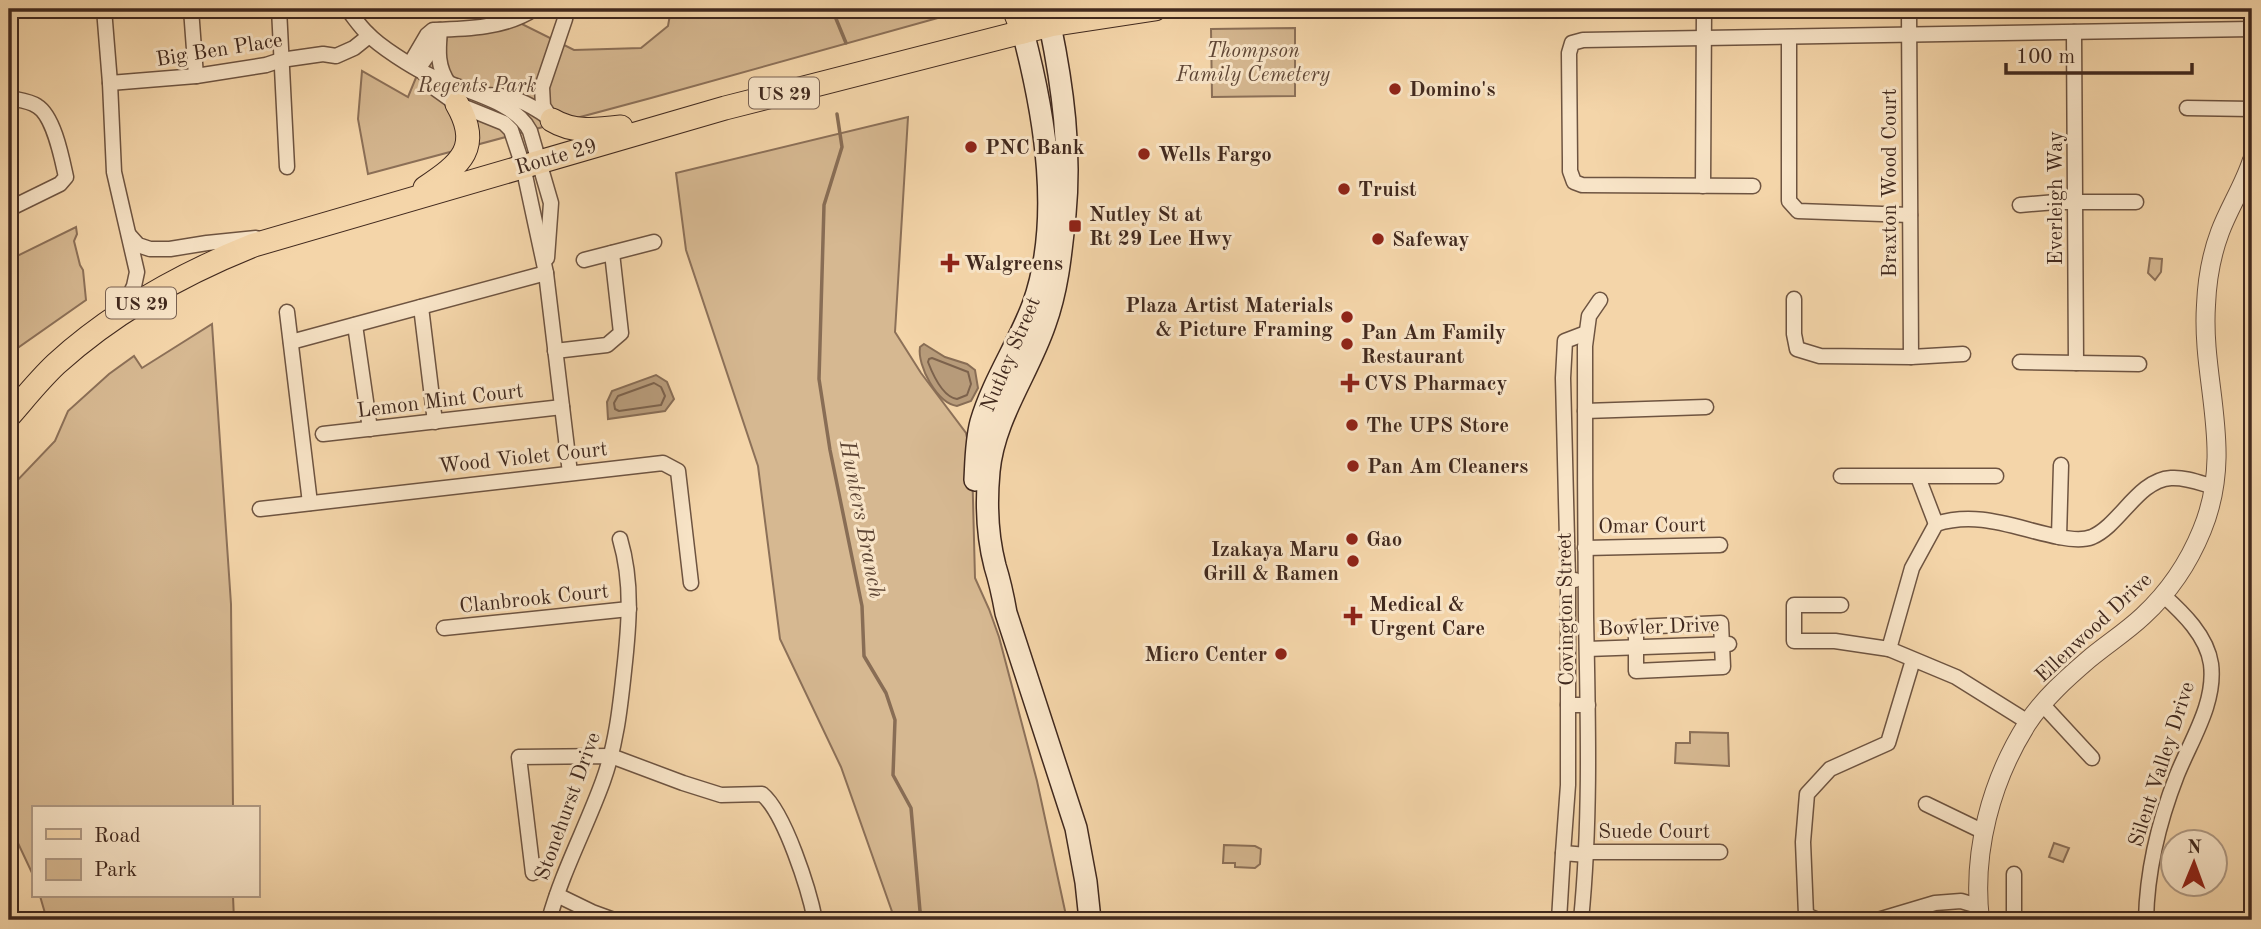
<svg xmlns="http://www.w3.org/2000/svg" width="2261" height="929" font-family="'Old Standard TT',serif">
	<rect width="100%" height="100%" fill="#f4d5a9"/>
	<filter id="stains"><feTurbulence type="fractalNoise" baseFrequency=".00286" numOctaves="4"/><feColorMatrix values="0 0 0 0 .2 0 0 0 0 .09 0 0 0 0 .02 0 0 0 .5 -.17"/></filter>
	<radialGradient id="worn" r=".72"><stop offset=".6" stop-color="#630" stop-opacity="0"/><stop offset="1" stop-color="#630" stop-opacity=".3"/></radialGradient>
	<!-- green -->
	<g fill="#d6b891" stroke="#8c7058" stroke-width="2">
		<path d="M671,9H970L651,98L368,174L358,119L362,71L408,97L420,68L427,35L514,20L574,50L641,48L668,26Z"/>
		<path d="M1295,28V96L1212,97L1211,29Z"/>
		<path d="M908,117L895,332L921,373L966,433L972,461L975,578L989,609L999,637L1037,781L1067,920H895L841,767L780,639L758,466L686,250L676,173Z"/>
		<path d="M76,227L77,234L74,241L80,265L83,270L86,300L9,354V260Z"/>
		<path d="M2150,258L2162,259L2161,272L2155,280L2148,273Z"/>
		<path d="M212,324L231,604L233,808H33V875L9,824V482L13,485L55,441L68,411L109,374L134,356L142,368Z"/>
		<path d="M1690,732L1728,733L1729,766L1675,763L1676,743H1690Z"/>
		<path d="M2054,843L2069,848L2063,862L2049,857Z"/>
		<path d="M1224,845L1255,846L1261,849L1260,864L1255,868L1235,867V863H1223Z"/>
		<path d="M40,896H233L234,920H47Z"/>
	</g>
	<!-- water -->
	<g fill="#b79b7a" stroke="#886d55" stroke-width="2">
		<path d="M924,344L945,357L967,364L975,370L978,388L971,401L957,406C937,403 917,366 920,347Z"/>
		<path d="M656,375L667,382L674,399L665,411L608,419L607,402L612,391Z"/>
	</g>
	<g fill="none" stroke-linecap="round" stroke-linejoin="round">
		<!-- shore -->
		<g stroke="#7c624c" stroke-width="2">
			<path d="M929,359L932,358L968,372L971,384L967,395L957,399C943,397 933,375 928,362Z"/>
			<path d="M654,383L661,387L665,396L661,405L619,411L615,409L614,403L618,396Z"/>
		</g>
		<!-- stream -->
		<g stroke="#886d55" stroke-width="3.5">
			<path d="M832,9L846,43"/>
			<path d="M837,114L842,147L824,205L819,379L830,450L862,606L864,656L886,693L895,720L893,775L911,808L920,911L926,920"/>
		</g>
		<!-- minor casing -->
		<g stroke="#6e5441" stroke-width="17">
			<g id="minor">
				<path d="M104,9L110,83L114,172L137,272L134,286L123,309"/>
				<path d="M191,9L196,76"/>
				<path d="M279,9L287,167"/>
				<path d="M347,9C354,17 360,27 368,34C379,46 412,67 427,74C458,90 514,99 530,131L551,203L547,258"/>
				<path d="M440,30C438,51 437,67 449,84"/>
				<path d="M2074,32L2076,363"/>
				<path d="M1789,37V201L1798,211L1910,215"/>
				<path d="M410,64L427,35L433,30C466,29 506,28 534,9"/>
				<path d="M9,68V103"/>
				<path d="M418,69L439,39"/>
				<path d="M424,73L436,89L457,104L504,123L511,130L523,166L546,273L570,473"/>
				<path d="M110,83L196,76L266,65L281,60L323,54L336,56L354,48L369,36"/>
				<path d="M486,95C512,95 528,103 548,117"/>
				<path d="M2187,108L2252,109"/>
				<path d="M552,120L543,106L542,87L565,19L567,9"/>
				<path d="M1703,186L1704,9"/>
				<path d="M1753,186L1582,185L1574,182L1570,171V162L1569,53L1572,43L1583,40L2252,29"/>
				<path d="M2020,205L2056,202H2136"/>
				<path d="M9,209L60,184L66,177C62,159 54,116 37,106C30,101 19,100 10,98"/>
				<path d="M129,235L138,245L150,249H170L207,243L256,238"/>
				<path d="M584,260L654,242"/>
				<path d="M1794,299V334L1797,349L1820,356L1911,357L1909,9"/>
				<path d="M421,307L435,422"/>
				<path d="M287,312L310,503"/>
				<path d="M355,325L370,429"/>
				<path d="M291,342L546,273"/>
				<path d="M555,351L607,345L621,333L612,253"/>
				<path d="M1911,357L1963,354"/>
				<path d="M2020,362L2139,364"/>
				<path d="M1585,411L1706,407"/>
				<path d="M323,434L562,407"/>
				<path d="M1841,476H1996"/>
				<path d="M1918,477L1936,524"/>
				<path d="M260,509L663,463L678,471L691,583"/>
				<path d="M2059,537L2061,465"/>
				<path d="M1585,548L1720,545"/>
				<path d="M1568,580L1563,378L1565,341L1586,333"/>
				<path d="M1841,605H1794V641H1835L1889,649L1956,677L2028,722"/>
				<path d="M1721,623L1723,667L1636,671V627Z"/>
				<path d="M444,628L629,609"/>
				<path d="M1587,649L1729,644"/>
				<path d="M1889,649L1912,568L1936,524C1979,510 2017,529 2059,537C2069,539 2082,541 2092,537C2120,525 2138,480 2171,478C2186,477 2200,483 2214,487"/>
				<path d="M1568,705V580H1575"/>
				<path d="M2043,705L2092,758"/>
				<path d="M1926,804L1984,832"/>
				<path d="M1587,852H1720"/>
				<path d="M1563,853L1568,785V705H1588"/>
				<path d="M533,873L519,757L611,756L683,783L721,795L762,794C785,813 809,890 815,920"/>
				<path d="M2014,874V920"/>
				<path d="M557,895L592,912L614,920"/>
				<path d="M549,920C562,872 586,828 603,781C616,745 620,709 624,671C629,626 633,583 620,539"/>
				<path d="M1559,920L1563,853L1587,855"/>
				<path d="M1581,920C1591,819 1588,718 1586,617C1585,527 1585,436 1585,346L1589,316L1600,300"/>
				<path d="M1818,920L1806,915L1803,842L1807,794L1830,769L1888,743L1913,660"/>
				<path d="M1878,920L1935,903L1961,901L1978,906"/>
				<path d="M2146,920C2147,870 2159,821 2177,775C2191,740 2216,703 2211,664C2207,636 2183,613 2163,595"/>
			</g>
		</g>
		<!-- tertiary casing -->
		<g stroke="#6e5441" stroke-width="20">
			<path id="tertiary" d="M1980,920C1972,852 1991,781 2027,724C2043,699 2068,677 2089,659C2107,644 2126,632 2143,616C2169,592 2189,562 2202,530C2235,450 2201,383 2206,305C2207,280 2211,256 2220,232C2229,208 2244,185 2252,160"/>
		</g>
		<!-- secondary casing -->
		<g stroke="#41291e" stroke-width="24">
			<g id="secondary">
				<path d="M1050,25C1063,88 1071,150 1065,214C1061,252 1058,288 1045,324C1028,374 994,418 989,471C986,503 987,535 995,566C1000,582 1003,596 1006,613L1076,828L1086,882L1090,920"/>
				<path d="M975,480C976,461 976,441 981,422C993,381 1018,345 1033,305C1063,221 1045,116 1023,32"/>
			</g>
		</g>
		<!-- primary casing -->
		<g stroke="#41291e" stroke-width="25">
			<g id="primary">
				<path d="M1014,9L1023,32"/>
				<path d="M552,120C573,133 597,130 621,127"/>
				<path d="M425,188C461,164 482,147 457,104"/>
				<path d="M9,416C24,399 39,380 56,364C112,313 184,273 254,245L725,108L1050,25L1155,9"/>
			</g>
		</g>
		<!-- minor -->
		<use href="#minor" stroke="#f8e4c7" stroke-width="14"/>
		<!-- tertiary -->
		<use href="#tertiary" stroke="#f8e4c7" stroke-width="18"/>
		<!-- secondary -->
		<use href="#secondary" stroke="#f8e4c7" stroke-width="21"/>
		<!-- primary -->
		<use href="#primary" stroke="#f4d5a9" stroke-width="23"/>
	</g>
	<!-- markers -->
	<g fill="#8f2418" stroke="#f8e4c7" stroke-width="2.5">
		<circle cx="1395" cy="89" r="7"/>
		<circle cx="971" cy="147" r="7"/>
		<circle cx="1144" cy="154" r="7"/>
		<circle cx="1344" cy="189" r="7"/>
		<rect x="1068" y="219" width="14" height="14" rx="3.5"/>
		<circle cx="1378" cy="239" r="7"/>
		<path d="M946.5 252.5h7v7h7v7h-7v7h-7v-7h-7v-7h7z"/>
		<circle cx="1347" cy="317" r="7"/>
		<circle cx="1347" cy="344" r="7"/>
		<path d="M1346.5 372.5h7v7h7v7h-7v7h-7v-7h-7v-7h7z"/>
		<circle cx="1352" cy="425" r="7"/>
		<circle cx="1353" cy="466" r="7"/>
		<circle cx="1352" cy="539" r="7"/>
		<circle cx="1353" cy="561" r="7"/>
		<path d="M1349.5 605.5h7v7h7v7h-7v7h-7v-7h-7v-7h7z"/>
		<circle cx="1281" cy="654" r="7"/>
	</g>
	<g text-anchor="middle" stroke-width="6" stroke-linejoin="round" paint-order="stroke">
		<!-- shield labels -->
		<g fill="#f8e4c7" stroke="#786151" stroke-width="2">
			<rect x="749" y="77.5" width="70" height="31" rx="5"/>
			<rect x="106" y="287.5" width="70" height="31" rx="5"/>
		</g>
		<g font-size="19" font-weight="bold" fill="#41291e">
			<text x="784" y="100">US 29</text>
			<text x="141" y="310">US 29</text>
		</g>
		<!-- street labels -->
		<g font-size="21" fill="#41291e" stroke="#f8e4c7">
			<text transform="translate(219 49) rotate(-9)" y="7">Big Ben Place</text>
			<text transform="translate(556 156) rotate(-16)" y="7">Route 29</text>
			<text transform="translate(1889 183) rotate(-90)" y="7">Braxton Wood Court</text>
			<text transform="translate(2055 198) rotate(-90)" y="7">Everleigh Way</text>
			<text transform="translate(1010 354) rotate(-67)" y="7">Nutley Street</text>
			<text transform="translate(440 400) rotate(-7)" y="7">Lemon Mint Court</text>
			<text transform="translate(523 457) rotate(-6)" y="7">Wood Violet Court</text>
			<text transform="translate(1652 525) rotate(-1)" y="7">Omar Court</text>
			<text transform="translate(534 598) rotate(-6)" y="7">Clanbrook Court</text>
			<text transform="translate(1565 609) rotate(-91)" y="7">Covington Street</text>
			<text transform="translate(1659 626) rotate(-2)" y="7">Bowler Drive</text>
			<text transform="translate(2093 627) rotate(-43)" y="7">Ellenwood Drive</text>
			<text transform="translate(2161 764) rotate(-72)" y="7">Silent Valley Drive</text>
			<text transform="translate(567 806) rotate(-70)" y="7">Stonehurst Drive</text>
			<text x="1654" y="838">Suede Court</text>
		</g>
		<!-- park labels -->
		<g font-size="21" font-style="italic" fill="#5f4635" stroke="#f8e4c7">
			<text x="1253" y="57">Thompson<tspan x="1253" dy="24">Family Cemetery</tspan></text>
			<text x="477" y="92">Regents Park</text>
		</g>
		<!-- poi labels -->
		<g font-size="21" font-weight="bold" fill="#41291e" stroke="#f8e4c7" text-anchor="start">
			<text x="1409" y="96">Domino's</text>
			<text x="985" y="154">PNC Bank</text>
			<text x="1158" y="161">Wells Fargo</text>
			<text x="1358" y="196">Truist</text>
			<text x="1089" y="221">Nutley St at<tspan x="1089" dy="24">Rt 29 Lee Hwy</tspan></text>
			<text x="1392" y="246">Safeway</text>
			<text x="964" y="270">Walgreens</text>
			<text x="1333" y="312" text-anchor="end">Plaza Artist Materials<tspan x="1333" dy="24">&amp; Picture Framing</tspan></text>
			<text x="1361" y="339">Pan Am Family<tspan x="1361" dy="24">Restaurant</tspan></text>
			<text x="1364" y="390">CVS Pharmacy</text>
			<text x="1366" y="432">The UPS Store</text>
			<text x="1367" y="473">Pan Am Cleaners</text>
			<text x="1366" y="546">Gao</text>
			<text x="1339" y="556" text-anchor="end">Izakaya Maru<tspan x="1339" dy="24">Grill &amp; Ramen</tspan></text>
			<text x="1369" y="611">Medical &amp;<tspan x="1369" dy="24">Urgent Care</tspan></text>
			<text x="1267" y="661" text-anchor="end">Micro Center</text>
		</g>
		<!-- water labels -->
		<g font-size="23" font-style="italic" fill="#5e4635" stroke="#f8e4c7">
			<text transform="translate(863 519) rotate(79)" y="8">Hunters Branch</text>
		</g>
	</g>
	<!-- margin -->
	<rect width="2261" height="929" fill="none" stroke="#f4d5a9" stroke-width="35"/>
	<rect x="10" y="10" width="2240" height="908" fill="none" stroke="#41291e" stroke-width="3.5"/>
	<rect x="18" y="18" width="2226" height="894" fill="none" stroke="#41291e" stroke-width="2"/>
	<!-- legend -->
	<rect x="32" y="806" width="228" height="91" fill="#f8e4c7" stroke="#af9983" stroke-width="2"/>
	<rect x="46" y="829" width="35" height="10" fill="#f4d5a9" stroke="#af9983" stroke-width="2"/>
	<text x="94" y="842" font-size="21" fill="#41291e">Road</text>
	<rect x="46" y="859" width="35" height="21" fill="#d6b891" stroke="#af9983" stroke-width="2"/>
	<text x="94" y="876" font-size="21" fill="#41291e">Park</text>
	<!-- north arrow -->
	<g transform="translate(2194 863) rotate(1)"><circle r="33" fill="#f8e4c7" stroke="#af9983" stroke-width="2"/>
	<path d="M0-5L12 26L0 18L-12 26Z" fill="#8f2418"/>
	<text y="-10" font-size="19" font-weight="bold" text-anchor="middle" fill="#41291e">N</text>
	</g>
	<!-- scale -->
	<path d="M2006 63v10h186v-10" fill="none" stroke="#41291e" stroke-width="3.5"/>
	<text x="2016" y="63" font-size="21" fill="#41291e" stroke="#f8e4c7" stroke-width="5" paint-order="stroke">100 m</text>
	<rect width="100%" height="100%" filter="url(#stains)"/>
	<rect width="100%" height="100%" fill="url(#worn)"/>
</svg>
